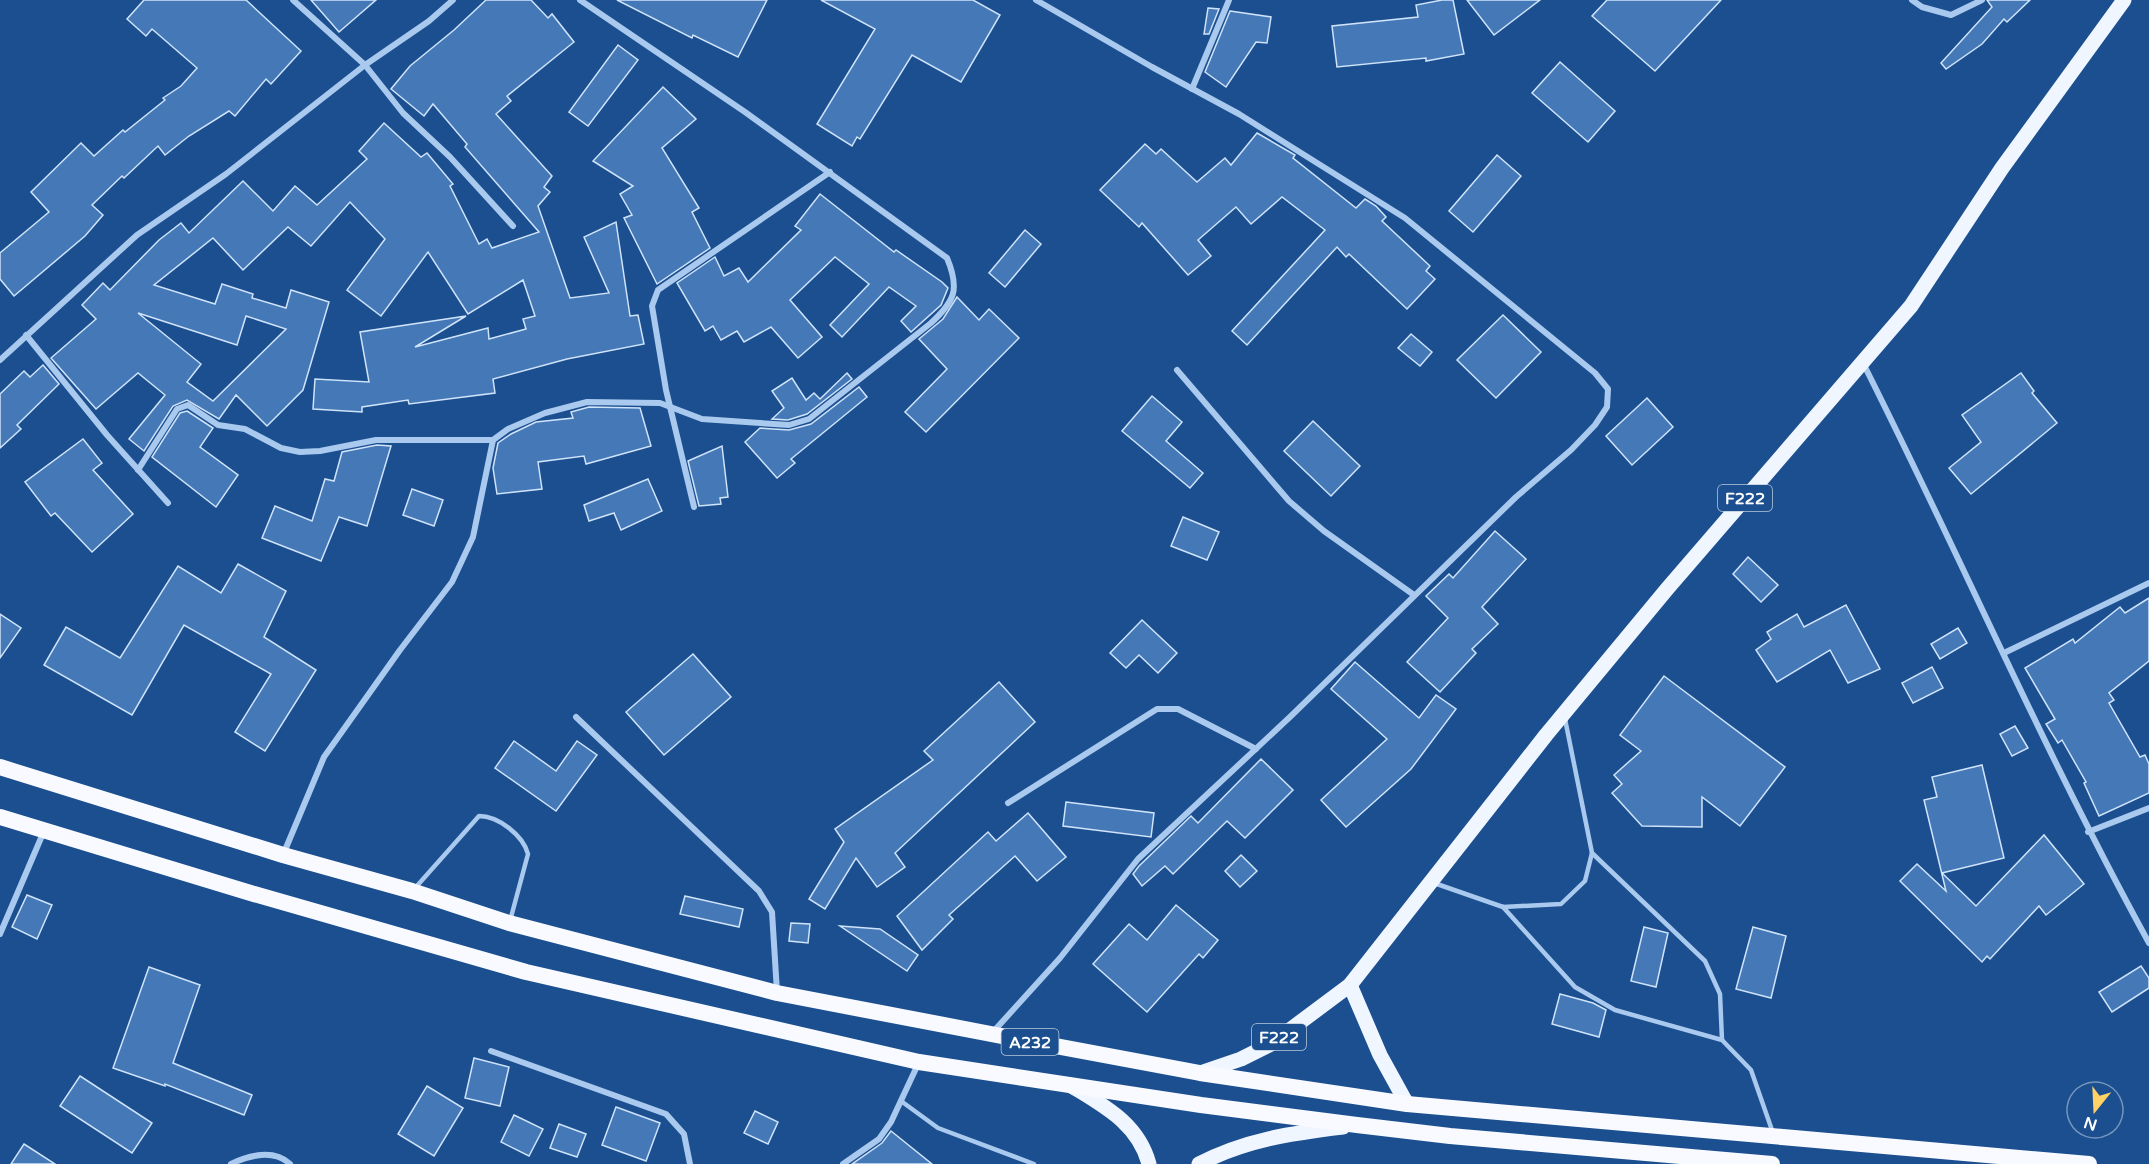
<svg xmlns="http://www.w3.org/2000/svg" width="2149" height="1164" font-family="'Varela Round',sans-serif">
	<rect width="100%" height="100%" fill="#1b4f8f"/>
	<!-- building -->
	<g fill="#4478b7" stroke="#cfe3fa" stroke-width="1.5" fill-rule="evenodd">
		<path d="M144,0H246L301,51L271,84L266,79L235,116L229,111L189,136L165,155L158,146L124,178L122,176L92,205L103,215L85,236L14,296L0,279V253L49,212L31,192L81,143L94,156L123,130L125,132L165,100L163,98L181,86L197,68L152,29L146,36L127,19Z"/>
		<path d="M311,0H376L339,32Z"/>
		<path d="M486,0H531L548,18L552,14L574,42L507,96L511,101L496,114L552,176L544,187L550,192L538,206L570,298L609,293L584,237L616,222L630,316L638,315L644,344L567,359L493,379L495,393L409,404L408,400L362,407V412L313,409L315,379L369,382L360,332L466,316L415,347L488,328L489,339L526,329L523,319L535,316L523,280L468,314L428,252L381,316L347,290L385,239L350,202L311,246L288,227L243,270L213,238L154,285L215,304L222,284L253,294L252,298L286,308L291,290L329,302L303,390L267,426L236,395L219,419L187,400L173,406L144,451L129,439L165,395L138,373L96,409L51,358L96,319L82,305L103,283L110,290L159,240L181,223L189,233L243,181L273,211L295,186L317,205L367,159L359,151L384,123L421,157L427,153L453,184L450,186L479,244L487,239L492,248L539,232L465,147L467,144L433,104L424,116L391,89L410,66L454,30ZM138,313L237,345L246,316L286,329L213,401L187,382L201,364Z"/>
		<path d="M617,0H767L738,57L693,35L692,38Z"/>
		<path d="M821,0H973L1000,15L961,82L912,55L860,139L857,137L852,146L817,124L875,29Z"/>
		<path d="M1442,0H1453L1464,54L1426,61V58L1337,67L1332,26L1418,17L1416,5Z"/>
		<path d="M1467,0H1540L1494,35Z"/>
		<path d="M1607,0H1721L1655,71L1592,16Z"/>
		<path d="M1987,0H2030L2007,22L2004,19L1982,44L1946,69L1941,63L1992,7Z"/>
		<path d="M1208,8L1219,9L1209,34H1204Z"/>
		<path d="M1230,11L1271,17L1267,43L1256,42L1226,87L1205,72Z"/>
		<path d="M618,45L638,60L588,126L569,112Z"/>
		<path d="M1560,62L1615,111L1588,142L1532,93Z"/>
		<path d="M663,87L696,119L662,148L699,208L692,212L710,248L657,284L624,218L632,215L620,194L633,186L593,161Z"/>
		<path d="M1257,133L1295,155L1293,158L1356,208L1365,199L1376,206L1386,217L1382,221L1430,266L1426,271L1435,279L1407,309L1349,254L1346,257L1337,247L1247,345L1232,331L1325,230L1282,197L1251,224L1236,207L1198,240L1211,256L1188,275L1142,223L1139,227L1100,190L1145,144L1156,154L1161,149L1197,182L1225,158L1231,165Z"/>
		<path d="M1497,155L1521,176L1473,232L1449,211Z"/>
		<path d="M820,194L894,252L896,250L942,282L948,288L941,305L911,332L901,321L916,306L889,287L842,337L830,325L869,284L835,257L790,300L822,337L798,358L771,327L744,342L737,331L721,340L713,326L705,331L677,283L715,257L724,276L739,268L748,282L801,230L795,226Z"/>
		<path d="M1025,230L1041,244L1005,287L989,273Z"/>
		<path d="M957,297L979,320L989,309L1019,338L926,432L905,412L947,369L919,339L943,319Z"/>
		<path d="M1503,315L1541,352L1496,398L1457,360Z"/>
		<path d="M1411,334L1432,352L1420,366L1398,348Z"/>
		<path d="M43,365L59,384L17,425L21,429L0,448V394L24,371L30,377Z"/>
		<path d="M847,373L852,379L807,414L788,420L772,419L784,408L772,391L792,378L806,400L814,393L820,399Z"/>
		<path d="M2021,373L2034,391L2032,393L2057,423L1971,494L1949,468L1981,442L1962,415Z"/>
		<path d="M859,387L867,397L791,459L795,463L777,478L745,442L760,428L789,430L811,424Z"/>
		<path d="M1152,396L1182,422L1166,441L1203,473L1190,488L1122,431Z"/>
		<path d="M1647,398L1673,427L1632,465L1606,436Z"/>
		<path d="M589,407L640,408L651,446L586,464L584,456L538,462L542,489L497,494L493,468L498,443L511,434L536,422L573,418L571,412Z"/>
		<path d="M187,411L213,428L200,447L238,475L216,507L152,457L180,413Z"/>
		<path d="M1313,421L1360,466L1331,496L1284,451Z"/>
		<path d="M83,439L102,463L93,470L133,514L92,552L55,513L51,516L25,482Z"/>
		<path d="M377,445L391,446L367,526L339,517L321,561L262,538L275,506L312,521L325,479L334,481L342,452Z"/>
		<path d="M722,446L728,497L720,498L721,504L699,506L688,461Z"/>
		<path d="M648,479L662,511L621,530L614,513L589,521L584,505Z"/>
		<path d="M412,489L443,500L434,526L403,515Z"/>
		<path d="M1183,517L1219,532L1207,560L1171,546Z"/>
		<path d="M1495,531L1526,559L1482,607L1498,624L1472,649L1476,653L1440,692L1407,662L1448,618L1426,596L1449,574L1453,578Z"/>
		<path d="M1748,557L1778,585L1761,602L1733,574Z"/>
		<path d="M238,564L286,591L264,637L316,670L265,751L235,732L271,674L184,625L132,715L44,665L66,627L120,658L178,566L221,593Z"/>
		<path d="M2149,598V661L2109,693L2114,700L2109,703L2140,757L2145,755L2149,764V793L2099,816L2084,783L2086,782L2062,740L2058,743L2046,724L2055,719L2025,668L2073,639L2075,643L2120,607L2125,613Z"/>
		<path d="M1846,605L1880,669L1848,683L1830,650L1777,682L1756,650L1771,639L1767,632L1797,614L1804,627Z"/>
		<path d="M0,614L21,628L0,658Z"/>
		<path d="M1142,620L1177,653L1158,673L1139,655L1126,668L1110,653Z"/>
		<path d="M1958,628L1967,643L1940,659L1931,644Z"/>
		<path d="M693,654L731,697L664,755L626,712Z"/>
		<path d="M1355,662L1419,718L1436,695L1456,709L1411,769L1346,827L1321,800L1387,739L1331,689Z"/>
		<path d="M1932,667L1943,688L1913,703L1902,683Z"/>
		<path d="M1664,676L1785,767L1740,826L1702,797V827L1642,826L1612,793L1622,784L1614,775L1641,751L1620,735Z"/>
		<path d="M999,682L1035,722L895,853L905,867L877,887L856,858L825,909L809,899L844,842L835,829L933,760L924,751Z"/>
		<path d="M2015,726L2028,748L2012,756L2000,734Z"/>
		<path d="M514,741L556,771L577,741L597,755L556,811L495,768Z"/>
		<path d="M1261,759L1293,790L1245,838L1227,821L1173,874L1165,866L1142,886L1133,874L1139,866L1191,816L1198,823Z"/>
		<path d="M1982,765L2004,858L1942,873L1976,906L2044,835L2084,884L2046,915L2039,906L1990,959L1987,956L1982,962L1900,881L1917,864L1946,891L1924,800L1937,797L1932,777Z"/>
		<path d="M1066,802L1154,813L1151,837L1063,826Z"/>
		<path d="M1028,813L1066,857L1037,881L1015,856L949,915L953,919L922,950L897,916L988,832L996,841Z"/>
		<path d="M1241,855L1257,871L1240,887L1225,871Z"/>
		<path d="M27,895L52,905L37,939L12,927Z"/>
		<path d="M685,896L743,909L739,927L680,914Z"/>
		<path d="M1176,905L1218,940L1203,958L1199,954L1147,1012L1093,964L1129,924L1147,940Z"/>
		<path d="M791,923L810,924L808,943L789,941Z"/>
		<path d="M840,926L880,929L918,955L907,971Z"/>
		<path d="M1644,927L1668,933L1656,987L1631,981Z"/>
		<path d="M1753,927L1786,936L1771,998L1736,989Z"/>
		<path d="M2141,966L2149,978V988L2112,1012L2099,992Z"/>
		<path d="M149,967L200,985L173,1063L252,1095L244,1115L165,1084V1086L113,1068Z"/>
		<path d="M1560,994L1593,1003L1606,1010L1599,1037L1552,1024Z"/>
		<path d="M474,1058L509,1067L500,1106L465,1098Z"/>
		<path d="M80,1076L152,1123L132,1153L60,1106Z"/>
		<path d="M427,1086L463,1108L434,1156L398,1134Z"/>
		<path d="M616,1107L660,1123L646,1161L602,1145Z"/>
		<path d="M755,1111L778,1122L768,1144L744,1133Z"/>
		<path d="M514,1115L543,1129L529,1156L501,1142Z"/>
		<path d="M559,1124L586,1134L577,1157L550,1148Z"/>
		<path d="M891,1131L932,1164H852L882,1143Z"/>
		<path d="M24,1144L55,1164H11Z"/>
	</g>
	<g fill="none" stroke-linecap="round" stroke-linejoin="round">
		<!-- service -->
		<g stroke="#a9c9ee" stroke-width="4.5">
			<path d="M1592,853L1705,961L1720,994L1722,1040"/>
			<path d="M1434,883L1503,907L1561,904L1585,881L1592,853L1565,719"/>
			<path d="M416,887L479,816C498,816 523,835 528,854L510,921"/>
			<path d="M1503,907L1575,987L1615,1010L1722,1040L1751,1070L1773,1133"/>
			<path d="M901,1101L938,1128L1034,1164"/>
		</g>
		<!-- minor -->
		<g stroke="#a9c9ee" stroke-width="6">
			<path d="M293,0L365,65L403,113L450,157L513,226"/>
			<path d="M1912,0L1922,7L1951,15L1982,0"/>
			<path d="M1192,89L1229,0"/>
			<path d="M26,335L107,435L168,503"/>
			<path d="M0,360L137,235L226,174L365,65L429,21L453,0"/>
			<path d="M1863,363C1960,555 2045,754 2149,943"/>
			<path d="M1177,370L1289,501L1324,531L1414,595"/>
			<path d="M138,470L177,409L188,405L218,425L245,429L281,448L300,452L320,451L376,440H493"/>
			<path d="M694,507L666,390L652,306L658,290L830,172"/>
			<path d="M2004,653L2149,583"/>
			<path d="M576,717L759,891L772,912L777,992"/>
			<path d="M1008,803L1157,709H1178L1256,749"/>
			<path d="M2088,832L2149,808"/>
			<path d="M283,855L324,757L400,650L452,582L473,537L493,440L508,429L545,413L587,402L660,403L702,419L789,425L809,419L931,323C955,301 960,289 947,258L745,112L580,0"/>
			<path d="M0,934L44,831"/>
			<path d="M993,1032L1060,958L1138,859L1291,716L1516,497L1571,450L1595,425L1607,407L1608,389L1595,373L1405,218L1239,114L1152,67L1036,0"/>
			<path d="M491,1051L666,1114L684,1134L690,1164"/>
			<path d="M231,1164C249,1155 274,1149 290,1164"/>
			<path d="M843,1164L879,1139L891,1122L919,1062"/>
		</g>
		<!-- primary -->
		<g stroke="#f0f6ff" stroke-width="15">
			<path d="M1350,985L1380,1055L1407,1104"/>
			<path d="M1200,1073L1241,1059L1271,1044L1350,985L1546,735L1667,589L1911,306L2002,168L2124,0"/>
			<path d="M1070,1085C1104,1106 1138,1123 1149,1164"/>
			<path d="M1199,1164C1245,1140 1292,1133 1343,1127"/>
		</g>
		<!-- trunk -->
		<g stroke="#f8faff" stroke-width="16">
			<path d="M0,767L283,855L412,891L509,923L777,993L991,1034L1200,1073L1407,1104L2089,1164"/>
			<path d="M0,817L254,894L526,972L919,1062L1201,1105L1357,1125L1450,1136L1772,1164"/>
		</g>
	</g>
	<g text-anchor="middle" stroke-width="4.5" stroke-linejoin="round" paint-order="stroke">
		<!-- shield labels -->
		<g fill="#1b4f8f" stroke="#bbcadd" stroke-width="1.5">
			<rect x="1718" y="485" width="54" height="26" rx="4.5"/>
			<rect x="1252" y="1024" width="54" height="26" rx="4.5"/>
			<rect x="1001.5" y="1029" width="57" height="26" rx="4.5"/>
		</g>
		<g font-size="16" font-weight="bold" fill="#fff">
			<text x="1745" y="504">F222</text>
			<text x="1279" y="1043">F222</text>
			<text x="1030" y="1048">A232</text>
		</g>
	</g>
	<!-- north arrow -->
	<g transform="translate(2095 1110) rotate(198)"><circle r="28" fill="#1b4f8f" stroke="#7695bc" stroke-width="1.5"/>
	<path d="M0-4.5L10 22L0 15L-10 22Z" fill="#ffd166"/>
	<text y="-9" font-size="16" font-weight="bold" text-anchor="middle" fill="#ffffff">N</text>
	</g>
</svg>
